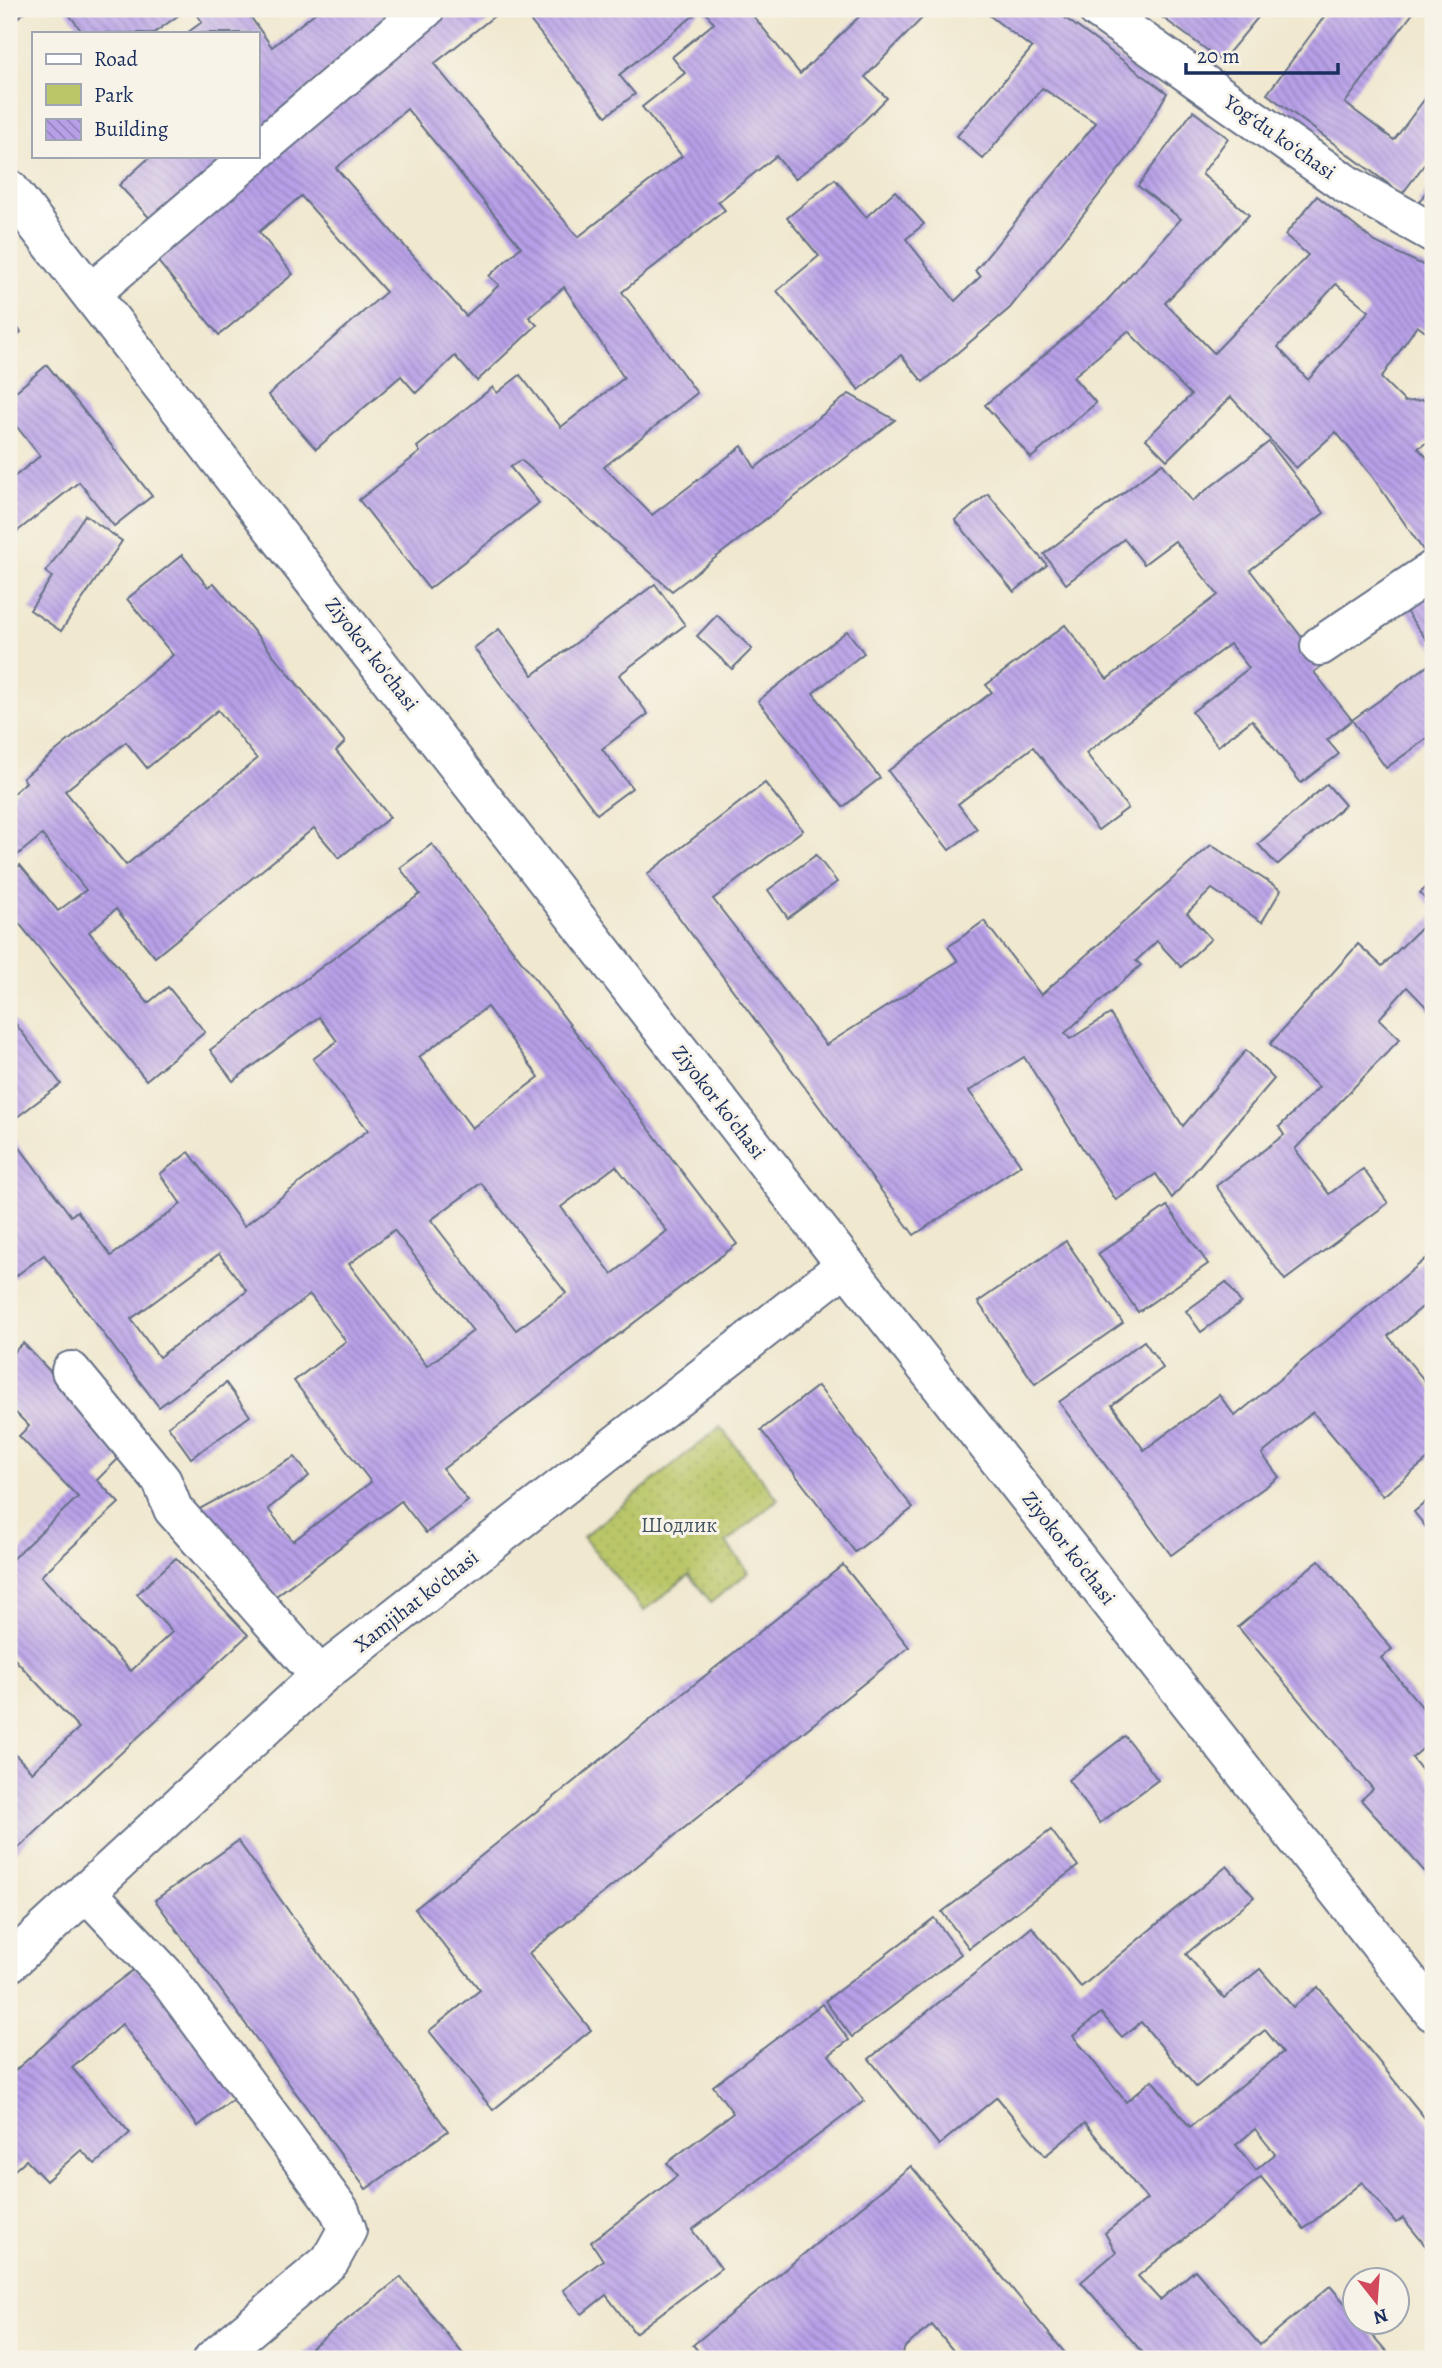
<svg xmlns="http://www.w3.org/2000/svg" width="1442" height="2368" font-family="Alegreya,serif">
	<defs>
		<pattern id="green-dots" width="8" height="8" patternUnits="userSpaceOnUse" patternTransform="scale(1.75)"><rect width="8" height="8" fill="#bac668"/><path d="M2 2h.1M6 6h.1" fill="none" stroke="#9faa5d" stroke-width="1.8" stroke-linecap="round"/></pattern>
		<pattern id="building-back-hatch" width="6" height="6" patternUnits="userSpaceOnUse" patternTransform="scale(1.75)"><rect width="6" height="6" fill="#b8a0e8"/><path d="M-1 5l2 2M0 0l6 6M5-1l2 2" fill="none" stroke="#9583bf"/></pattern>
	</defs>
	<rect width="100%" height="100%" fill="#f7f3e8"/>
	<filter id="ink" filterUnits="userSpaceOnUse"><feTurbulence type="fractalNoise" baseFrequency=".0143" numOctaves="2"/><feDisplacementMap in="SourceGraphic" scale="14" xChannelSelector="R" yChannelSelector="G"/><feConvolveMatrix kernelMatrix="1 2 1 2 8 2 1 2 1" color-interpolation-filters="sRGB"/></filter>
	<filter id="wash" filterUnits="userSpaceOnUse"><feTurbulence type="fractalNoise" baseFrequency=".00686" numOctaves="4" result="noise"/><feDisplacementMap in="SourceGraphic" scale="28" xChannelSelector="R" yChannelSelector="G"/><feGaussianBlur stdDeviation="1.57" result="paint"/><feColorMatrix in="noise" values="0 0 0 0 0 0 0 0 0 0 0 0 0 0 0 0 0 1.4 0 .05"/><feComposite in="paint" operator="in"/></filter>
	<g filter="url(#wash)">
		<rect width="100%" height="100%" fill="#f0e8cf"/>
		<!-- green -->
		<path fill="url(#green-dots)" stroke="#6a7a63" stroke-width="2" d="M720,1427L778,1499L726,1543L749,1572L711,1602L689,1575L644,1611L583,1537Z"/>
		<g id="blocks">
			<!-- building -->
			<g fill="url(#building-back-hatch)" fill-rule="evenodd">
				<path d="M9,9H29L9,24Z"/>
				<path d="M65,9H187L154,33H83Z"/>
				<path d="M194,9H245L272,47L320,9H387L382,12L386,18L257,134V33H187L202,22Z"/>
				<path d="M442,9H503L434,64L578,237L682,156L642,107L685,73L672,57L714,23L703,9H754L750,12L800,74L867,9H931L865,77L887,98L846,139L795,179L776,156L718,202L725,210L622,292L697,393L604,467L652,515L742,446L755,468L849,394L895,420L672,591L521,460L510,467L539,503L429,589L359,500L420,452L417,447L493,387L497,393L520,375L561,427L624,378L564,287L529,317L537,325L477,381L455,356L416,393L401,376L316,449L268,395L386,292L301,196L259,232L293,274L219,335L150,252ZM407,109L521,247L489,276L499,285L466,316L336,168Z"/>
				<path d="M521,9H702L619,75L635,94L606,116Z"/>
				<path d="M981,9H1053L1167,93L1135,149L1010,308L923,382L901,355L859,390L777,291L819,256L787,218L835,179L866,217L895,191L924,224L906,239L955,301L981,276L975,271L1096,123L1042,88L983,159L957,136L1032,48Z"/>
				<path d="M1151,9H1265L1222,61Z"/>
				<path d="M1330,9H1416L1345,103L1394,140L1433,88V153L1402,194L1267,94Z"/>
				<path d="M1193,111L1228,138L1202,174L1249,215L1165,303L1214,353L1308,255L1285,235L1317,196L1375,242L1433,270V337L1417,326L1381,378L1405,402L1430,399L1433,403V439L1418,448L1433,464V558L1430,560L1372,476L1336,432L1296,468L1231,397L1167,460L1146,439L1191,395L1128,331L1073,377L1096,403L1031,458L985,405L1103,305L1181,219L1138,186ZM1336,284L1369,311L1308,380L1278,347Z"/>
				<path d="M151,156H234L157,226L119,185Z"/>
				<path d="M1433,181V212L1418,204Z"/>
				<path d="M9,319L21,332L9,343Z"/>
				<path d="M47,365L152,496L114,526L79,482L9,538V481L40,456L9,417V397Z"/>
				<path d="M1269,442L1324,513L1250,570L1323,665L1314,672L1352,720L1327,740L1339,754L1301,783L1252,720L1218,746L1192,712L1249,668L1230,644L1086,753L1128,808L1098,830L1033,747L958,804L977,829L949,850L888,771L992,692L986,685L1065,625L1107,679L1218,595L1175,541L1144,564L1124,539L1066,584L1044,554L1162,463L1192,501Z"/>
				<path d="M988,494L1047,565L1014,592L955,520Z"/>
				<path d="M85,515L122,541L61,631L30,610L52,577L46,572Z"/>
				<path d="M182,555L208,587L214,583L345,742L336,751L390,817L339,858L314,828L155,957L116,909L89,932L148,1003L168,987L205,1032L146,1080L9,911V864L14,870L20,865L58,911L86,890L42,835L9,862V797L26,782L23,778L173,655L127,599ZM218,710L257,759L126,865L65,791L126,742L147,768Z"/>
				<path d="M655,584L685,625L619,675L648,714L602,749L632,788L597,814L474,648L499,629L533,675Z"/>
				<path d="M1433,584V649L1402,606Z"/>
				<path d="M717,615L752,649L732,669L697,636Z"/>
				<path d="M847,631L864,653L813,693L880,778L843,807L758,701Z"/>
				<path d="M1433,662V734L1386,768L1352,720Z"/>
				<path d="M765,783L803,830L713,899L826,1045L958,961L948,947L984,921L1041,995L1211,845L1281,890L1262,922L1212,889L1187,913L1211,939L1181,967L1157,941L1136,961L1141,965L1065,1033L1070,1039L1110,1014L1183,1126L1246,1050L1274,1079L1172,1198L1156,1174L1116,1200L1024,1057L969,1091L1021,1165L914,1235L647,874Z"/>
				<path d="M1327,784L1345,805L1277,865L1258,844Z"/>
				<path d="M432,844L737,1244L443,1469L468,1501L426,1533L401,1501L264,1605L192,1513L295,1457L309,1476L268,1509L293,1541L371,1482L294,1381L346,1341L310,1295L159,1407L44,1255L9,1281V1133L71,1216L77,1211L111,1256L181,1204L160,1174L189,1152L244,1226L368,1130L313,1059L337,1041L319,1017L233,1081L210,1050L420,894L400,868ZM487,1007L539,1077L472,1128L419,1057ZM616,1166L667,1231L612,1274L561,1207ZM481,1183L566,1293L516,1330L431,1220ZM394,1230L473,1331L427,1366L349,1264ZM219,1254L247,1291L159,1357L131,1319Z"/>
				<path d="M816,855L837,882L788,918L768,890Z"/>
				<path d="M1433,882V909L1420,893Z"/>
				<path d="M1433,916V1014L1407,987L1379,1019L1400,1039L1295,1149L1329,1194L1363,1169L1388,1203L1285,1280L1216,1186L1284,1135L1279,1127L1319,1087L1270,1044L1358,944L1382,966Z"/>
				<path d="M9,1015L61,1084L9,1123Z"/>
				<path d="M1167,1206L1208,1264L1138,1312L1098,1254Z"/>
				<path d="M1066,1241L1123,1323L1035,1384L978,1302Z"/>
				<path d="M1433,1253V1298L1388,1336L1433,1391V1455L1383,1496L1313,1412L1262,1454L1279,1477L1171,1555L1059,1402L1144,1341L1163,1368L1112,1405L1144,1450L1219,1395L1235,1416Z"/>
				<path d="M1226,1282L1241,1303L1201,1332L1186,1311Z"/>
				<path d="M23,1343L126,1451L97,1480L119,1503L41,1576L131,1671L172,1632L137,1594L176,1558L248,1635L9,1857V1755L12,1751L32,1772L79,1728L9,1653V1562L78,1497L19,1436L29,1426L9,1406V1357Z"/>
				<path d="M226,1383L250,1416L191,1458L168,1426Z"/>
				<path d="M818,1386L913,1508L855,1552L761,1430Z"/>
				<path d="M1433,1496V1536L1414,1512Z"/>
				<path d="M1319,1560L1392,1649L1381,1658L1433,1720V1740L1412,1758L1433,1784V1881L1361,1800L1373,1789L1238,1627Z"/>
				<path d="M843,1565L909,1647L529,1953L591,2030L493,2110L429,2031L480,1990L415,1909Z"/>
				<path d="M1125,1736L1158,1780L1100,1823L1068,1780Z"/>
				<path d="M1051,1830L1078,1866L969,1948L942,1912Z"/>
				<path d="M238,1841L448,2131L366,2189L155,1900Z"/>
				<path d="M1227,1866L1254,1897L1186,1954L1224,1998L1260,1969L1293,2007L1318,1987L1433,2128V2255L1403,2218L1396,2223L1362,2182L1304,2229L1261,2177L1138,2276L1160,2300L1195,2270L1260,2345L1330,2286L1354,2314V2322H1361L1393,2359H1148L1081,2282L1116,2252L1105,2233L1147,2199L1085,2123L1045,2156L997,2097L939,2145L869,2059L1032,1927L1081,1987ZM1101,2013L1122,2037L1141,2022L1196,2087L1265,2030L1283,2052L1190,2127L1152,2080L1126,2102L1073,2036ZM1255,2129L1275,2154L1256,2170L1236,2145Z"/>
				<path d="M934,1918L961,1954L852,2037L825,2001Z"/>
				<path d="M140,1965L237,2096L198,2126L122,2024L72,2068L130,2133L95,2164L81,2150L46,2181L26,2160L9,2175V2076L100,1995Z"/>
				<path d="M822,2004L849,2040L829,2055L864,2101L692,2230L721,2268L635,2333L606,2295L582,2314L563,2290L603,2260L591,2242L677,2176L667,2163L733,2113L713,2086Z"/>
				<path d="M911,2166L1070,2359H960L932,2325L905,2347L901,2359H705L693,2345Z"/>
				<path d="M401,2277L467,2359H297Z"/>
			</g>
		</g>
	</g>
	<g filter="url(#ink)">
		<use href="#blocks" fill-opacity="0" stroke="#667086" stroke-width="2"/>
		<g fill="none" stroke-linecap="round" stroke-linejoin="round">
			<!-- minor casing -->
			<g stroke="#667086" stroke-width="42">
				<g id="minor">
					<path d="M1097,9L1346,184L1433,233"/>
					<path d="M257,151L425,9"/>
					<path d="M9,189L846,1265L1433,2012"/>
					<path d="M91,293L252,156"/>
					<path d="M1320,646L1433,570"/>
					<path d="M71,1371L162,1481L173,1509L320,1676"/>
					<path d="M86,1891L166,1976L340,2211L347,2230L330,2261L213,2359"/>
					<path d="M9,1963L320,1676L846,1265"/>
				</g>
			</g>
			<!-- minor -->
			<use href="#minor" stroke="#fff" stroke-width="38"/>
		</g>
	</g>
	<g text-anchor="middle" stroke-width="6" stroke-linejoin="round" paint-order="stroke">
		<!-- street labels -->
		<g font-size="21" fill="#1b2f5e" stroke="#f7f3e8">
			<text transform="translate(1280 137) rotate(35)" y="7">Yogʻdu koʻchasi</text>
			<text transform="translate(372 654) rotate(52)" y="7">Ziyokor ko'chasi</text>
			<text transform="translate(719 1102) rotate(52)" y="7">Ziyokor ko'chasi</text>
			<text transform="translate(1069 1548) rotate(52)" y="7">Ziyokor ko'chasi</text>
			<text transform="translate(416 1601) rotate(-38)" y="7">Xamjihat ko'chasi</text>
		</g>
		<!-- park labels -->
		<g font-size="21" fill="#435560" stroke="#f7f3e8">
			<text x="679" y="1532">Шодлик</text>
		</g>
	</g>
	<!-- margin -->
	<rect width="1442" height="2368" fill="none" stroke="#f7f3e8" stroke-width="35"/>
	<!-- legend -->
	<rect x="32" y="32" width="228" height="126" fill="#f7f3e8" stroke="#9fa5b1" stroke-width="2"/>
	<rect x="46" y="54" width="35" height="10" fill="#ffffff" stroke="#9fa5b1" stroke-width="2"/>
	<text x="94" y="66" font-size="21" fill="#1b2f5e">Road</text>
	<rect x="46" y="84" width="35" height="21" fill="#bac668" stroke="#9fa5b1" stroke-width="2"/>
	<text x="94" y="102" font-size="21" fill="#1b2f5e">Park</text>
	<rect x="46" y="119" width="35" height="21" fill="url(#building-back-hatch)" stroke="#9fa5b1" stroke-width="2"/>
	<text x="94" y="136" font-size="21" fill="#1b2f5e">Building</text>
	<!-- north arrow -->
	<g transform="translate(1376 2301) rotate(163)"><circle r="33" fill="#f7f3e8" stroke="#9fa5b1" stroke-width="2"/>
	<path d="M0-5L12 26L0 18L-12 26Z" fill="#d1495b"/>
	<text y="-10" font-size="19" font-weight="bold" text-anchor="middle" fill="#1b2f5e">N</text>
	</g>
	<!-- scale -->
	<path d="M1186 63v10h152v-10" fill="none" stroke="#1b2f5e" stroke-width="3.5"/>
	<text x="1197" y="63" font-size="21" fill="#1b2f5e" stroke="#f7f3e8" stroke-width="5" paint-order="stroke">20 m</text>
</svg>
